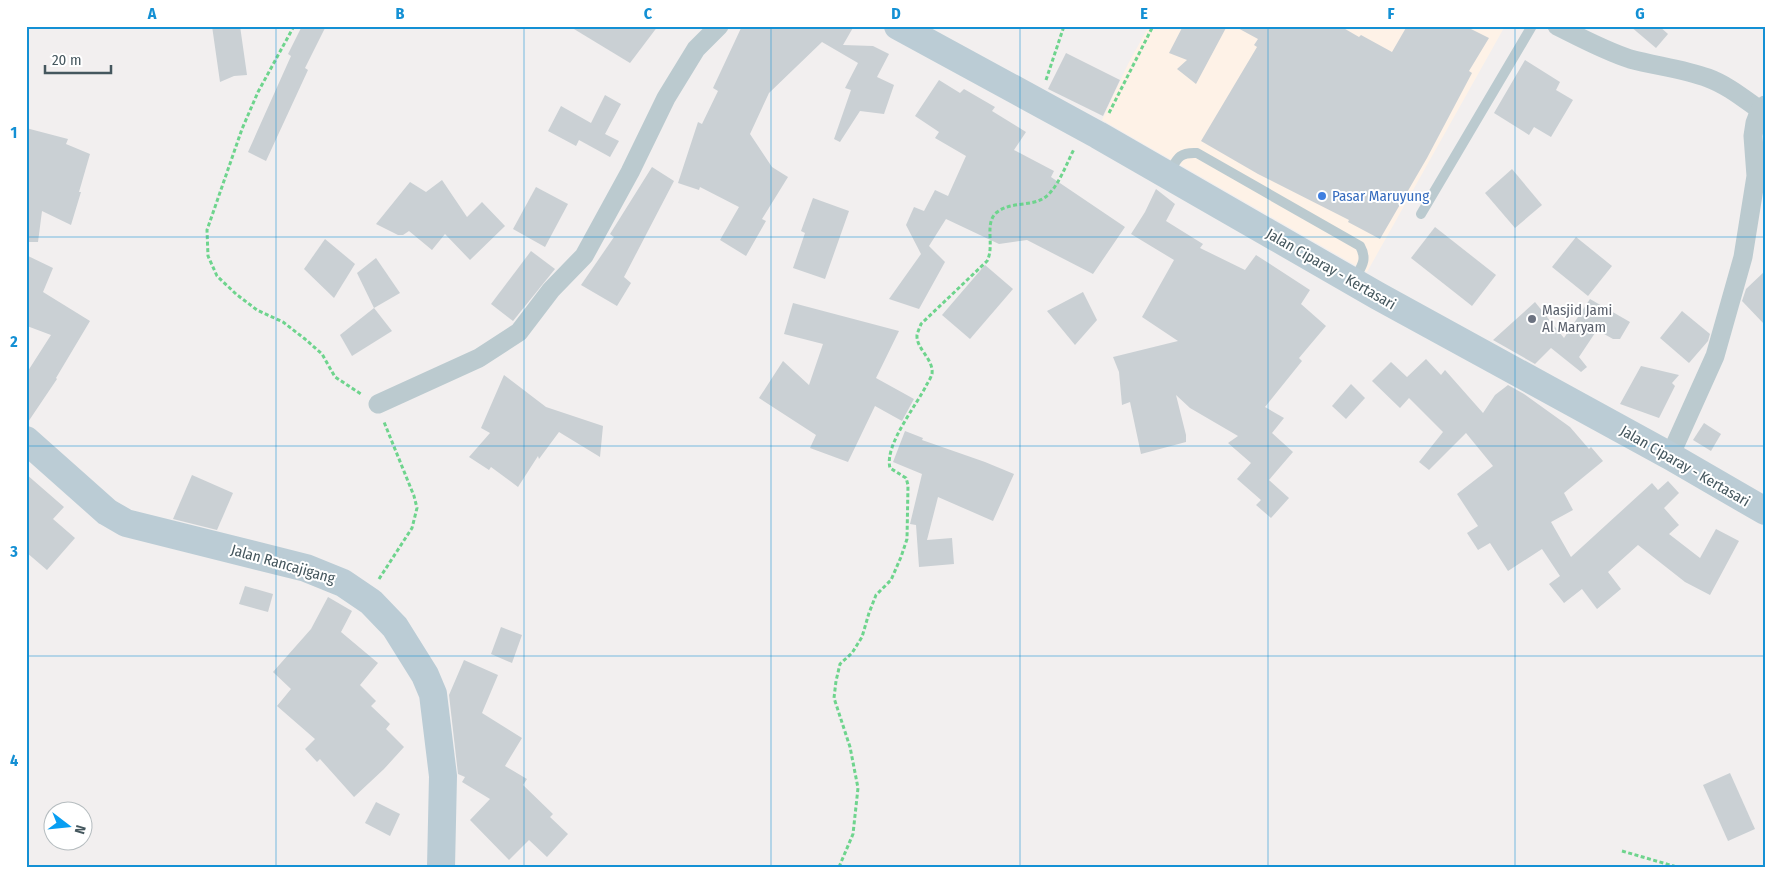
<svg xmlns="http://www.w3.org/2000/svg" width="1791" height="893" font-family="'Fira Sans Condensed',sans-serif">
	<rect width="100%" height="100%" fill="#f2efef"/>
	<!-- commercial -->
	<path fill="#fef2e7" d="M1149,26H1505L1367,272L1102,120L1128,64Z"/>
	<!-- building -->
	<g fill="#cad0d4">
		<path d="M212,26H240L247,75L234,76L220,82Z"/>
		<path d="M302,26H326L305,68L308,70L266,161L248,152L291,56L288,54Z"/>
		<path d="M569,26H658L630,63Z"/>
		<path d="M742,26H854L843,45L873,46L889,54L877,77L894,85L884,114L860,111L840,142L834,139L851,90L845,88L858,63L822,42L769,93L750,134L772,167L788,177L762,219L766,221L746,256L720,240L739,207L700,187L699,190L678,183L698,122L702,124L718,91L713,88Z"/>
		<path d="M1183,26H1227L1196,84L1177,69L1187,60L1169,53Z"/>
		<path d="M1234,26H1340L1359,37L1361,35L1392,52L1407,26H1465L1489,38L1469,71L1472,73L1427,158L1380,239L1348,222L1349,220L1258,174L1201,141L1257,47L1254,45L1258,39Z"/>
		<path d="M1630,26H1659L1668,34L1656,48Z"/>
		<path d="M1066,53L1120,80L1103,116L1048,89Z"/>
		<path d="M1525,60L1560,82L1556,90L1573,100L1551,137L1534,127L1529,135L1494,113Z"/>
		<path d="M939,80L960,93L964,89L995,107L992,111L1026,132L1014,150L1054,171L1051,177L1125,227L1093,274L1027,240L999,244L946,219L929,246L945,262L919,309L889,299L921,254L906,225L914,207L924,211L935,190L948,196L966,156L935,138L939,132L915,116Z"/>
		<path d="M605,95L621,104L605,134L619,141L610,157L579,140L576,146L548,131L561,106L591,123Z"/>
		<path d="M26,128L68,139L66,144L90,154L79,192H81L71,225L42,211L38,242H26Z"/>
		<path d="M652,167L674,181L624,277L631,283L617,306L581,285L614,237L610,234Z"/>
		<path d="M1512,169L1542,205L1515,228L1485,193Z"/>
		<path d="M442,180L467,217L482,202L505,226L470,260L445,234L432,250L409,231L403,235H398L376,224L410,182L426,192Z"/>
		<path d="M536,187L568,204L545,247L513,229Z"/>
		<path d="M1156,189L1175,204L1166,221L1203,244L1200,248L1245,270L1256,255L1310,290L1301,304L1326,326L1299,358L1302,361L1265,407L1284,418L1272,433L1293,452L1269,480L1289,498L1271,518L1256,505L1261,500L1237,479L1251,463L1228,443L1238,436L1190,408L1176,395L1186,435V442L1141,454L1130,402L1122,405L1119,372L1113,357L1178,341L1142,317L1174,260L1131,234L1145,212Z"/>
		<path d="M813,198L849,211L825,279L793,268L805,233L801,231Z"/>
		<path d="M1435,227L1496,275L1472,306L1411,258Z"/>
		<path d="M1576,237L1612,266L1588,296L1552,267Z"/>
		<path d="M325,239L355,264L334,298L304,269Z"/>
		<path d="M531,251L555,269L513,321L491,304Z"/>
		<path d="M26,255L53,268L43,292L90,321L56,378L57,379L26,425V374L51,335L27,326L26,329Z"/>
		<path d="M376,258L400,293L374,308L357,273Z"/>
		<path d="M985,265L1013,289L970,339L942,315Z"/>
		<path d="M1765,271V325L1742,301L1746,289Z"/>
		<path d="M1083,292L1097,320L1075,345L1047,311Z"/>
		<path d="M1590,299L1630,322L1620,339H1613L1597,330L1579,357L1587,367L1581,372L1551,348L1535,364L1493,340L1535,302L1564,338Z"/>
		<path d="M793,303L899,331L876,378L914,399L902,421L875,406L848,462L810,448L816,435L759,398L783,361L809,385L823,344L784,334Z"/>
		<path d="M374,308L392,331L352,356L340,335Z"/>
		<path d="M1682,311L1710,334L1708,341L1689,363L1660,338Z"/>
		<path d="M1426,359L1441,375L1445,370L1483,413L1495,395L1508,385L1524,394L1570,427L1589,449L1591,447L1603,461L1564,493L1573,510L1551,522L1571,557L1652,483L1658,490L1668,481L1679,493L1664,508L1679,525L1669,534L1700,558L1716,529L1739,541L1710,595L1685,582L1638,545L1608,572L1621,589L1597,609L1582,589L1564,603L1549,584L1560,576L1542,549L1508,571L1490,543L1478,550L1467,533L1478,526L1457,494L1493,466L1466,433L1429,470L1419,462L1443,432L1409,398L1400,408L1372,381L1391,362L1407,377Z"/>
		<path d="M1641,366L1679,375L1672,383L1675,386L1659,418L1620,404Z"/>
		<path d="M504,375L546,407L603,426L600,457L559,432L539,459L538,456L518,487L491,467L489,470L469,457L490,433L481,428Z"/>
		<path d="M1351,384L1365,398L1346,419L1332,406Z"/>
		<path d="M1704,423L1721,434L1711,451L1693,440Z"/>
		<path d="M905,431L923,438L922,440L985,462L1014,474L993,521L938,497L927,540L952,538L954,564L919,567L916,525L910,524L922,474L893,462Z"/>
		<path d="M26,474L64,507L53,519L75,538L47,570L26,552Z"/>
		<path d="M192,475L233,493L217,530L173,519Z"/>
		<path d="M245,586L273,594L268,612L239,604Z"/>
		<path d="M328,597L352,611L341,632L378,663L360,685L376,701L371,706L390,724L386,729L404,747L384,769L354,797L320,759L317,762L305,749L315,739L277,706L291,689L273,672L311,629Z"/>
		<path d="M501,627L522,635L512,663L491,654Z"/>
		<path d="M464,660L498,675L482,713L522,738L505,766L527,779L523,785L553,814L550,817L568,834L547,857L529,840L509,860L470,820L490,799L462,782L465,777L458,774L449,695Z"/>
		<path d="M1730,773L1755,829L1728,841L1703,785Z"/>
		<path d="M376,802L400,814L390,836L365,823Z"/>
	</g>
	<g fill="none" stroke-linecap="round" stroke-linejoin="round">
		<!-- path -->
		<g stroke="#6ed48d" stroke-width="3" stroke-dasharray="4 2.5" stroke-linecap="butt">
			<path d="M294,26L258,92L242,129L207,230L208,256L217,276L236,294L257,310L283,322L305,339L322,354L335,377L361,394"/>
			<path d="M1046,80L1064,26"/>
			<path d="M1109,113L1153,26"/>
			<path d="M379,579L412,528L417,508L414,496L384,422"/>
			<path d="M1622,851L1677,867"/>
			<path d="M839,867L853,834L858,788L850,747L834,698L836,681L840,664L852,653L862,637L869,613L876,595L891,580L901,557L907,539L908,485L906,478L890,468C884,445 917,405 927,384C929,381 931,377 932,374C934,359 916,349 917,335C918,331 920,327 921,324L987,261C995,246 984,224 996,213C1010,201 1030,207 1044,198C1057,190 1067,163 1074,149"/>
		</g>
		<!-- lane -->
		<g stroke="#bbcacf" stroke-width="10">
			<path d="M1168,175C1177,160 1177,152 1197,153L1360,246C1368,260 1361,267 1354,280"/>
			<path d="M1421,214L1532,26"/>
		</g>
		<!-- street -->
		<g stroke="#bbcacf" stroke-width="19">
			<path d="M1557,26C1581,38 1605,51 1630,59C1656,66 1683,69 1708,78C1727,85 1743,98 1760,110"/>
			<path d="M378,404L479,358L519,332L551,290L584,256L630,172L666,98L696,49L719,26"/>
			<path d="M1670,456L1715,356L1743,257L1756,176L1753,136L1755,123L1760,110L1765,105"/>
		</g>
		<!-- secondary -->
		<g stroke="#bbccd5" stroke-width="28">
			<path d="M898,26L1098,135L1378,296L1670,456L1765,511"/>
			<path d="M26,440L107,512L126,523L306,568L343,583L371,602L395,627L425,675L433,694L443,776L441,867"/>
		</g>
	</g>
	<!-- grid -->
	<path fill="none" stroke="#1490d4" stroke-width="1" stroke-opacity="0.55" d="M276,26V867M524,26V867M771,26V867M1020,26V867M1268,26V867M1515,26V867M26,237H1765M26,446H1765M26,656H1765"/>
	<!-- markers -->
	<circle fill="#3f7fe0" stroke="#fff" stroke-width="2" cx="1322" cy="196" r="5"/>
	<circle fill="#6b7280" stroke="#fff" stroke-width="2" cx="1532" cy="319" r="5"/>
	<g text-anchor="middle" stroke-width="4" stroke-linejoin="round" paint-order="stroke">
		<!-- shop labels -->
		<g font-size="15" fill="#366cbe" stroke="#fff" text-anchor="start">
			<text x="1332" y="201">Pasar Maruyung</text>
		</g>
		<!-- street labels -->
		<g font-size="15" fill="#45575e" stroke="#fff">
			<text transform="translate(1331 269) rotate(30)" y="5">Jalan Ciparay - Kertasari</text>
			<text transform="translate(1685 466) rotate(30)" y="5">Jalan Ciparay - Kertasari</text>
			<text transform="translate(283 564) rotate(16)" y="5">Jalan Rancajigang</text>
		</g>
		<!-- worship labels -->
		<g font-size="15" fill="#5b616d" stroke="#fff" text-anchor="start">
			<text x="1542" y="315">Masjid Jami<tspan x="1542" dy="17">Al Maryam</tspan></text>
		</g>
	</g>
	<!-- border -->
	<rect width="1791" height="893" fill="none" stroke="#ffffff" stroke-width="55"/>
	<!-- north arrow -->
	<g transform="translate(68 826) rotate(106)"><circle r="24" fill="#ffffff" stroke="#b5bcbf"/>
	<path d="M0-4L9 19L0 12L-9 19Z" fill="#089ef2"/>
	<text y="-8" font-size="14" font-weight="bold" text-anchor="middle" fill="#45575e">N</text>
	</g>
	<!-- scale -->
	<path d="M45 65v8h66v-8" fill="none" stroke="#45575e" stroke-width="2.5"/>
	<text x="52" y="65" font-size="15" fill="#45575e" stroke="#ffffff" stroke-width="4" paint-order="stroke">20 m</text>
	<rect x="28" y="28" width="1736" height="838" fill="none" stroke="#1490d4" stroke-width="2"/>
	<g font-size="16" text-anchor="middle" font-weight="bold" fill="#1490d4">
		<text x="152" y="19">A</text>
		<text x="400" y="19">B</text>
		<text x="648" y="19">C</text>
		<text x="896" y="19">D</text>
		<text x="1144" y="19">E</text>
		<text x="1391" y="19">F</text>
		<text x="1640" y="19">G</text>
		<text x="14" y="138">1</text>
		<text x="14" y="347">2</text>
		<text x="14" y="557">3</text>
		<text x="14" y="766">4</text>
	</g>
</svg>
